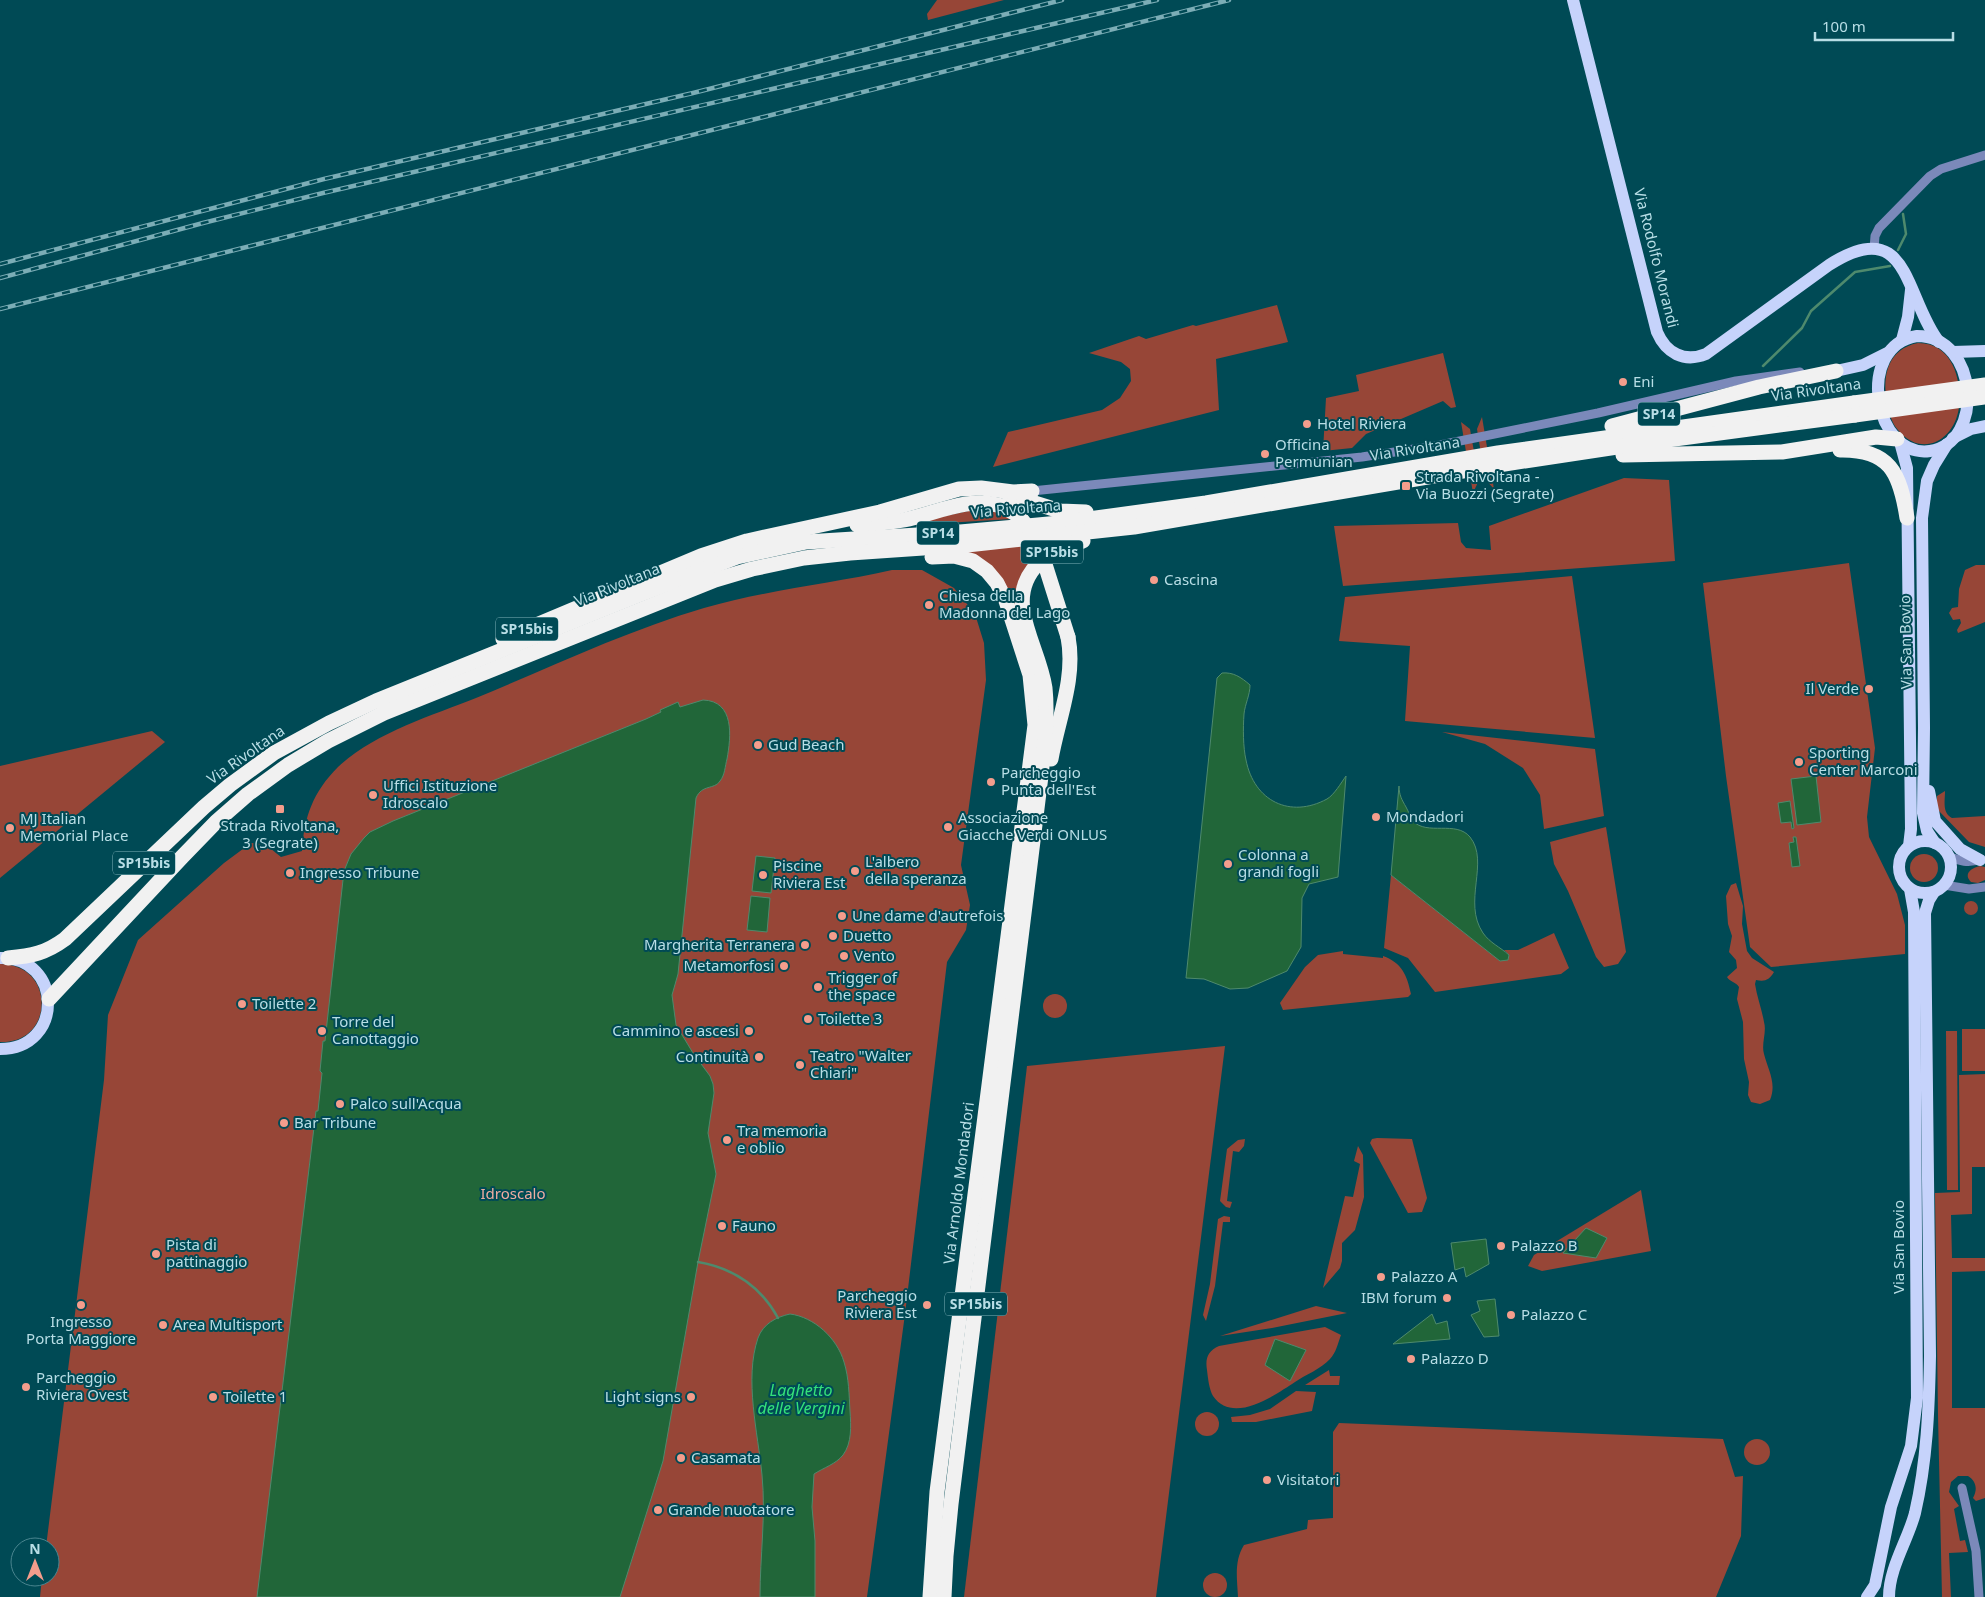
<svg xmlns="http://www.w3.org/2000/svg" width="1985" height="1597" font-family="'Noto Sans',sans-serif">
	<rect width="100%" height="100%" fill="#004a55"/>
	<!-- green -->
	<g fill="#974637">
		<path d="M937,0H1004L928,20L927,14Z"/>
		<path d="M1277,305L1288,342L1216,359L1219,410L993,467L1008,432L1102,410L1120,398L1131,381L1130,369L1121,362L1089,353L1139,336L1146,339L1193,325L1196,326Z"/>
		<path d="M1918,343C1952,343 1962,379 1959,407C1955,440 1922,459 1898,430C1891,422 1889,412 1887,402C1882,375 1888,349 1918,343Z"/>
		<path d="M1443,353L1456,407L1451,408L1443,401L1366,434L1352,448L1323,451L1326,398L1359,391L1356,375Z"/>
		<path d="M1482,417L1494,489L1485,479L1477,429Z"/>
		<path d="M1461,422L1470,429L1479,480L1473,493Z"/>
		<path d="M1624,478L1669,480L1675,561L1343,586L1334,526L1458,523L1461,542L1466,548L1491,550L1489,526Z"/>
		<path d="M983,508L999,513L1011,519L896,526Z"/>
		<path d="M1031,545L1037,560L1019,610L964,551Z"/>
		<path d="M1849,563L1875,748L1867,817L1869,837L1897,894L1905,925V954L1771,967L1750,947L1726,776L1703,583Z"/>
		<path d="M1976,565H1985V622L1958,633L1957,630L1961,623L1960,619L1953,620L1949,613L1952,608L1958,607L1959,589L1965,570Z"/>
		<path d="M892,570H922L954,588L975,614L984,643L986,680L961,865L970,905L966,930L947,962L905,1314L867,1597H40L42,1577H50V1547H46L104,1080L108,1015L138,940L224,863L251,843L265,844L281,857L302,851C304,817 313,792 338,767C374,733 431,716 476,698C551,667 626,631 704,608C766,590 830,584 892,570Z"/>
		<path d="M1572,576L1595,738L1405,721L1410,646L1339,641L1345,597Z"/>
		<path d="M152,731L165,742L0,878V766Z"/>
		<path d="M1442,732L1595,749L1604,816L1544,829L1540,795L1523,768L1485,744Z"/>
		<path d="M1945,791C1945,801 1942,813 1952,818L1985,816V847L1969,842L1937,809V796Z"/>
		<path d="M1606,827L1626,952L1618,964L1604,967L1596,957L1568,891L1554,864L1550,842Z"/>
		<circle cx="1924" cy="868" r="14"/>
		<path d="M1980,866L1985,867V880L1978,883L1971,882C1963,874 1971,868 1980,866Z"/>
		<path d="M1391,875L1500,961L1509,955L1504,950H1518L1554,933L1569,968L1561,974L1435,992L1408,958L1384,948Z"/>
		<path d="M1736,883L1743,906L1742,924L1747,951L1752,958L1774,972C1769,980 1765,982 1756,980L1755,984C1757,997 1762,1010 1764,1022C1767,1032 1761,1044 1764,1054C1768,1070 1777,1083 1770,1100L1760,1104L1751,1102L1748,1095L1749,1082L1744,1059L1743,1022L1737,999L1739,987C1736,982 1730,982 1727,977L1737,968L1736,960L1729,952L1732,936L1728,924L1726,896L1731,885Z"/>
		<circle cx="1971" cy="908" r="7"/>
		<path d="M1343,951V954L1383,958V956C1402,963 1407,975 1411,994L1408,997L1283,1010L1280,1003L1305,967L1318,955Z"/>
		<path d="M0,964C56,964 55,1044 0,1042Z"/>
		<circle cx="1055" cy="1006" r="12"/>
		<rect x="1962" y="1029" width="23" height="42"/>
		<path d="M1946,1031H1957L1958,1190H1947Z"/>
		<path d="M1225,1046L1156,1597H964L1027,1066Z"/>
		<path d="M1985,1074V1167H1972V1214L1951,1215L1952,1258H1985V1271L1952,1272V1408H1985V1498L1976,1501L1973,1498C1978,1489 1976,1481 1968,1476H1958L1951,1482L1949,1492L1959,1506L1954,1509L1960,1541L1965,1540L1968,1552L1949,1553L1951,1597H1942L1938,1415L1935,1193L1960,1192L1959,1075Z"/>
		<path d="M1377,1138L1412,1139L1427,1198L1422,1212L1408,1213L1370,1143L1372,1139Z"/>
		<path d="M1245,1139L1244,1146L1239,1152L1233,1151L1227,1201L1232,1202L1230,1208L1226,1207L1220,1201L1227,1149L1238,1140Z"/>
		<path d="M1358,1146L1363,1155L1364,1197L1355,1230L1342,1243V1261L1340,1268L1323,1288L1345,1196L1353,1197L1360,1164L1354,1161Z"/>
		<path d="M1641,1190L1651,1251L1542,1271L1528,1266L1534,1255Z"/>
		<path d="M1224,1216L1230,1217V1222H1223L1215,1286L1206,1321L1203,1315L1210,1284L1218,1219Z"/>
		<path d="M1316,1306L1347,1313L1272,1328L1220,1336Z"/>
		<path d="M1325,1327L1341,1335C1338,1343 1336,1353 1330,1359C1321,1369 1305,1375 1295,1382C1275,1395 1233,1425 1213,1396C1209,1389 1208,1378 1207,1370C1205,1358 1208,1351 1219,1346Z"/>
		<path d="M1329,1370L1330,1376H1340L1339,1385H1305Z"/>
		<path d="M1296,1391L1316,1392L1312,1411L1256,1422H1232L1231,1417L1250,1415L1270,1409Z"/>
		<circle cx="1207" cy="1424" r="12"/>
		<path d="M1339,1423L1723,1439L1735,1477L1743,1476L1741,1536L1716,1597H1238C1237,1578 1234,1561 1244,1545L1307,1529L1308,1520L1333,1518V1432Z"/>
		<circle cx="1757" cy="1452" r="13"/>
		<circle cx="1215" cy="1585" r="12"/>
	</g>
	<!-- water -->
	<g fill="#216639" stroke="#4e8a6d">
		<path d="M1222,673C1233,672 1241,677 1250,685C1250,695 1245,704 1244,714C1243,728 1243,747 1246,760C1254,801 1290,819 1327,799C1334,795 1341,783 1346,776L1338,877L1309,884L1302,898L1301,947L1287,971L1248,988L1230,989L1204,979L1186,978L1217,678Z"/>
		<path d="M703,700C735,701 731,737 727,759C725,766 725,775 720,781C714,790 702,784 696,798L678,974L672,995L676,1025L693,1053L710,1076L713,1084L714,1093L708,1133L716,1174L698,1262L663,1461L620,1597H257L316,1111H318L322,1073L320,1071L323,1041H325L344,871L351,854L364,838L370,832L393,821L646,719L661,712L660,710L678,702L680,707Z"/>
		<path d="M1816,776L1821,822L1797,825L1791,779Z"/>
		<path d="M1399,786C1399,795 1402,800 1406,807C1409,812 1410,818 1413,821C1427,836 1456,820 1470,837C1490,862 1462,902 1483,933C1490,943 1500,947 1509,955L1508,960L1500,961L1391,875Z"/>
		<path d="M1790,801L1794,828L1792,829L1791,822L1781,823L1778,803Z"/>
		<path d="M1793,837H1796L1800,866L1792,867L1789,843L1794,842Z"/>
		<path d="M756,856L775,858L771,893L752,891Z"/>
		<path d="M751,896L770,898L767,932L747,930Z"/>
		<path d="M1586,1228L1607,1238L1596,1258L1563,1253Z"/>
		<path d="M1486,1239L1489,1264L1466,1277L1464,1267L1455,1270L1451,1243Z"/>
		<path d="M1495,1299L1499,1336L1484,1337L1471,1315L1480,1311L1477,1301Z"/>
		<path d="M790,1314C814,1317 837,1338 844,1362C849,1378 849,1395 850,1411C851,1426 852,1443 843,1455C836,1464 823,1468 814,1474L812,1507L815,1541V1597H760C760,1556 766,1516 762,1475C758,1433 744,1379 758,1338C763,1324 776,1317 790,1314Z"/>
		<path d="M1432,1314L1436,1324L1447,1321L1450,1339L1393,1344Z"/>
		<path d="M1275,1339L1306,1350L1290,1381L1265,1365Z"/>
	</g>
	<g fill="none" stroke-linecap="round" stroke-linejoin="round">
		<!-- stream -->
		<g stroke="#4e8a6d" stroke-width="2.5">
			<path d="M1898,250L1906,234L1903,214"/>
			<path d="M1763,366L1802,328L1811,311L1855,272L1890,266"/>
			<path d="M698,1262C733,1268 761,1287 778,1318"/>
		</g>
		<!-- minor -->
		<g stroke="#7b89ba" stroke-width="9">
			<path d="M1874,249L1875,236L1879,228L1930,176L1941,169L1985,155"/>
			<path d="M1032,491L1362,457L1440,445L1598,413L1736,381L1800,372"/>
			<path d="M1948,856C1960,861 1968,864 1981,859"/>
			<path d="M1944,885L1969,889L1985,887"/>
			<path d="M1962,1488L1976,1551L1979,1597"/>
		</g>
		<!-- major -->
		<g stroke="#c6d3fb" stroke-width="12">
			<path d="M1573,0L1657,332C1666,353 1684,363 1706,354L1829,265C1910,213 1904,297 1939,342"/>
			<path d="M1917,336C1979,336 1985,443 1930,451C1874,459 1854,346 1917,336Z"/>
			<path d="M1902,340L1908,317L1911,290"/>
			<path d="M1953,352L1985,351"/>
			<path d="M1836,371L1863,365L1887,353"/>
			<path d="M1953,438L1971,429L1985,426"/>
			<path d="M1900,442L1907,468L1911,829L1909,846"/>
			<path d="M1929,791L1935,821L1960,849L1980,860"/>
			<circle cx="1925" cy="867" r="26"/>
			<path d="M1935,843L1927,831L1923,813L1924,728L1922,518L1927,481L1934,465L1947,444"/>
			<path d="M0,958C63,956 65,1049 0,1049"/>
			<path d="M1867,1597L1875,1585L1891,1507L1911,1446L1917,1398L1914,912L1910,889"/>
			<path d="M1889,1597C1889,1568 1908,1540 1915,1513C1927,1461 1929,1409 1930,1356L1925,913L1929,900L1934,892"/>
		</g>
		<!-- highway -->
		<g stroke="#f1f1f1" stroke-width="15">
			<path d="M1612,426L1759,387L1836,371"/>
			<path d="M1840,450C1890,449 1900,473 1907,518"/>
			<path d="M1623,455L1782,452L1876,437L1897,439"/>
			<path d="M1009,495L1060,511L1086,512"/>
			<path d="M857,525C873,524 888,523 904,520C937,513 968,496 1002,506"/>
			<path d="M503,639L701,556L747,541L880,512L959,489L981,488L1013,492L1032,491"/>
			<path d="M1051,759C1058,719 1076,678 1068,637"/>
			<path d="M8,958C32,956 46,953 65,939L204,807L230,785L274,753L329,723L376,701L641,594L737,557L806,542L949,533L1059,523L1206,503L1498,453L1854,403"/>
			<path d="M49,999L182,857L216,822L248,794L288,765L328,741L384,713L715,580L752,569L804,558L850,553L967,545L1134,527L1498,465L1637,444L1855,415"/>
			<path d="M930,1597L937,1492L1035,725L1030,675L1006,601L997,583L987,571L973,561L954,556L932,557"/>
			<path d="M944,1597L946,1556L951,1504L1041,776C1044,746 1048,717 1045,688C1041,661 1027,637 1023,611C1017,572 1049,547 1083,541"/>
		</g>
		<!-- rail casing -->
		<g stroke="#7badb6" stroke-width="4.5">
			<g id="rail">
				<path d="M0,264L324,179L693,93L1062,0"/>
				<path d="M0,278L203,223L323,193L1157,0"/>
				<path d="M0,309L1229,0"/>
			</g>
		</g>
		<!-- rail -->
		<use href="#rail" stroke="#004a55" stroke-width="2.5" stroke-dasharray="8" stroke-linecap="butt"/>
		<!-- highway-bridge -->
		<g stroke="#f1f1f1" stroke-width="15">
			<path d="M1854,403L1985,385"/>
			<path d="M1855,415L1985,397"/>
			<path d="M1002,506L1019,516L1037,539L1068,637"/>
		</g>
	</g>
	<!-- markers -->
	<g fill="#f49d8c" stroke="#004a55" stroke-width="2">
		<circle cx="1623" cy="382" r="5"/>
		<circle cx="1307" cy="424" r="5"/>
		<circle cx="1265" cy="454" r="5"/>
		<rect x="1401" y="481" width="10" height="10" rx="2.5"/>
		<circle cx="1154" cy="580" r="5"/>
		<circle cx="929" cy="605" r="5"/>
		<circle cx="1869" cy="689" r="5"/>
		<circle cx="758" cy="745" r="5"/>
		<circle cx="1799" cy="762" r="5"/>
		<circle cx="991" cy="782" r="5"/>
		<circle cx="373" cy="795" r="5"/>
		<rect x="275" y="804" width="10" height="10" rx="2.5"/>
		<circle cx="1376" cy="817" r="5"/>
		<circle cx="948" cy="827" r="5"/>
		<circle cx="10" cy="828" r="5"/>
		<circle cx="1228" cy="864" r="5"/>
		<circle cx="855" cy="871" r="5"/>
		<circle cx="290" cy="873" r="5"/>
		<circle cx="763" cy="875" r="5"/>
		<circle cx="842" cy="916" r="5"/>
		<circle cx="833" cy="936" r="5"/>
		<circle cx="805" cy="945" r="5"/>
		<circle cx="844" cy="956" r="5"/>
		<circle cx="784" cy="966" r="5"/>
		<circle cx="818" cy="987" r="5"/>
		<circle cx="242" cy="1004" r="5"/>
		<circle cx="808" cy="1019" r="5"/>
		<circle cx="322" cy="1031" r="5"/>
		<circle cx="749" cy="1031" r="5"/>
		<circle cx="759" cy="1057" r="5"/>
		<circle cx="800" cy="1065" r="5"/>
		<circle cx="340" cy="1104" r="5"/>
		<circle cx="284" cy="1123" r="5"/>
		<circle cx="727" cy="1140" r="5"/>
		<circle cx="722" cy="1226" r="5"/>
		<circle cx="1501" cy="1246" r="5"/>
		<circle cx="156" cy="1254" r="5"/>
		<circle cx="1381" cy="1277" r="5"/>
		<circle cx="1447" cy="1298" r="5"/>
		<circle cx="81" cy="1305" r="5"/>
		<circle cx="927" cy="1305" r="5"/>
		<circle cx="1511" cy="1315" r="5"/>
		<circle cx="163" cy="1325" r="5"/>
		<circle cx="1411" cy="1359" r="5"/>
		<circle cx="26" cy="1387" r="5"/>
		<circle cx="213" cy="1397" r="5"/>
		<circle cx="691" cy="1397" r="5"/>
		<circle cx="681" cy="1458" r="5"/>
		<circle cx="1267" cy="1480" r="5"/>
		<circle cx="658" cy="1510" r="5"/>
	</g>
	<g text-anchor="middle" stroke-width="4" stroke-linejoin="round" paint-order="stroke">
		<!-- shield labels -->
		<g fill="#004a55" stroke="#81b2ba" stroke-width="1">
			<rect x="1638" y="402.5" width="42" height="23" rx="4"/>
			<rect x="917" y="521.5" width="42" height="23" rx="4"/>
			<rect x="1021" y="540.5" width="62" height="23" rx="4"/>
			<rect x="496" y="617.5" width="62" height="23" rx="4"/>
			<rect x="113" y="851.5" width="62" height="23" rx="4"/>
			<rect x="945" y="1292.5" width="62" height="23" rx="4"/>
		</g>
		<g font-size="14" font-weight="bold" fill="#b8dee6">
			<text x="1659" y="419">SP14</text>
			<text x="938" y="538">SP14</text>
			<text x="1052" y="557">SP15bis</text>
			<text x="527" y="634">SP15bis</text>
			<text x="144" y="868">SP15bis</text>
			<text x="976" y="1309">SP15bis</text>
		</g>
		<!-- street labels -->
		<g font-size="15" fill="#b8dee6" stroke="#004a55">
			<text transform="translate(1656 258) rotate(76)" y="5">Via Rodolfo Morandi</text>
			<text transform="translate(1816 390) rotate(-8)" y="5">Via Rivoltana</text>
			<text transform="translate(1415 449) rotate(-9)" y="5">Via Rivoltana</text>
			<text transform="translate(1016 509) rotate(-5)" y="5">Via Rivoltana</text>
			<text transform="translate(617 585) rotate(-22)" y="5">Via Rivoltana</text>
			<text transform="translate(1906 642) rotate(-91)" y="5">Via San Bovio</text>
			<text transform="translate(246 755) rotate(-35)" y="5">Via Rivoltana</text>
			<text transform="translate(959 1183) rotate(-83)" y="5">Via Arnoldo Mondadori</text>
			<text transform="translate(1899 1247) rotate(-90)" y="5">Via San Bovio</text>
		</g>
		<!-- poi labels -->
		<g font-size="15" fill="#b8dee6" stroke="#004a55" text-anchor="start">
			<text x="1633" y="387">Eni</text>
			<text x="1317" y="429">Hotel Riviera</text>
			<text x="1275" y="450">Officina<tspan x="1275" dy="17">Permunian</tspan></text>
			<text x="1416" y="482">Strada Rivoltana -<tspan x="1416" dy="17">Via Buozzi (Segrate)</tspan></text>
			<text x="1164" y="585">Cascina</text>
			<text x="939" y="601">Chiesa della<tspan x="939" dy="17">Madonna del Lago</tspan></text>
			<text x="1859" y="694" text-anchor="end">Il Verde</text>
			<text x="768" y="750">Gud Beach</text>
			<text x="1809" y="758">Sporting<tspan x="1809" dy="17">Center Marconi</tspan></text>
			<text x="1001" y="778">Parcheggio<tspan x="1001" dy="17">Punta dell'Est</tspan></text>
			<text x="383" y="791">Uffici Istituzione<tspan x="383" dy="17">Idroscalo</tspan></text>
			<text x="1386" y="822">Mondadori</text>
			<text x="958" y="823">Associazione<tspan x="958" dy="17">Giacche Verdi ONLUS</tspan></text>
			<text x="20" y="824">MJ Italian<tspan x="20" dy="17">Memorial Place</tspan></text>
			<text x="280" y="831" text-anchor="middle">Strada Rivoltana,<tspan x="280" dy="17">3 (Segrate)</tspan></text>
			<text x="1238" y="860">Colonna a<tspan x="1238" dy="17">grandi fogli</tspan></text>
			<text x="865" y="867">L'albero<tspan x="865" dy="17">della speranza</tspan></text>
			<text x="773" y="871">Piscine<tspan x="773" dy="17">Riviera Est</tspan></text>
			<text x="300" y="878">Ingresso Tribune</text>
			<text x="852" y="921">Une dame d'autrefois</text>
			<text x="843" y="941">Duetto</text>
			<text x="795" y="950" text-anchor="end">Margherita Terranera</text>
			<text x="854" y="961">Vento</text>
			<text x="774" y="971" text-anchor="end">Metamorfosi</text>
			<text x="828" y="983">Trigger of<tspan x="828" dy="17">the space</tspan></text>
			<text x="252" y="1009">Toilette 2</text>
			<text x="818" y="1024">Toilette 3</text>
			<text x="332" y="1027">Torre del<tspan x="332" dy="17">Canottaggio</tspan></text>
			<text x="739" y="1036" text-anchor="end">Cammino e ascesi</text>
			<text x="810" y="1061">Teatro "Walter<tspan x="810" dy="17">Chiari"</tspan></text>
			<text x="749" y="1062" text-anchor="end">Continuità</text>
			<text x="350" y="1109">Palco sull'Acqua</text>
			<text x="294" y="1128">Bar Tribune</text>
			<text x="737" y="1136">Tra memoria<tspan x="737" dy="17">e oblio</tspan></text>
			<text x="732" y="1231">Fauno</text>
			<text x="166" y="1250">Pista di<tspan x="166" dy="17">pattinaggio</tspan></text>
			<text x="1511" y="1251">Palazzo B</text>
			<text x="1391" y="1282">Palazzo A</text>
			<text x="917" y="1301" text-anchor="end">Parcheggio<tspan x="917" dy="17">Riviera Est</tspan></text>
			<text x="1437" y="1303" text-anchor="end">IBM forum</text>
			<text x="1521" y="1320">Palazzo C</text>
			<text x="81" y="1327" text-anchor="middle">Ingresso<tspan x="81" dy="17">Porta Maggiore</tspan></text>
			<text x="173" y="1330">Area Multisport</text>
			<text x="1421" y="1364">Palazzo D</text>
			<text x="36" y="1383">Parcheggio<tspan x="36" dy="17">Riviera Ovest</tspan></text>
			<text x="223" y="1402">Toilette 1</text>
			<text x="681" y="1402" text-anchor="end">Light signs</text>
			<text x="691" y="1463">Casamata</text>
			<text x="1277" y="1485">Visitatori</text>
			<text x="668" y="1515">Grande nuotatore</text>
		</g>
		<!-- park labels -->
		<g font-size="15" fill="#eeada0" stroke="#004a55">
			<text x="513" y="1199">Idroscalo</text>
		</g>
		<!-- water labels -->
		<g font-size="16" font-style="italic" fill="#34e179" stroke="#004a55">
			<text x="801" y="1396">Laghetto<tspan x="801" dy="18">delle Vergini</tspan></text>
		</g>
	</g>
	<!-- north arrow -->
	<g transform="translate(35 1562)"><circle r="24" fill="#004a55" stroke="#4a858f"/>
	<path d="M0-4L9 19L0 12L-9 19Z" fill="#f49d8c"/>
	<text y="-8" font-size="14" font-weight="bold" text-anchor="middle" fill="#b8dee6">N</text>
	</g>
	<!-- scale -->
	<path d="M1815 32v8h138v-8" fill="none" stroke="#b8dee6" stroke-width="2.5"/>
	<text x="1822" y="32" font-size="15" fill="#b8dee6" stroke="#004a55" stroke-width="4" paint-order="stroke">100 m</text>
</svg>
